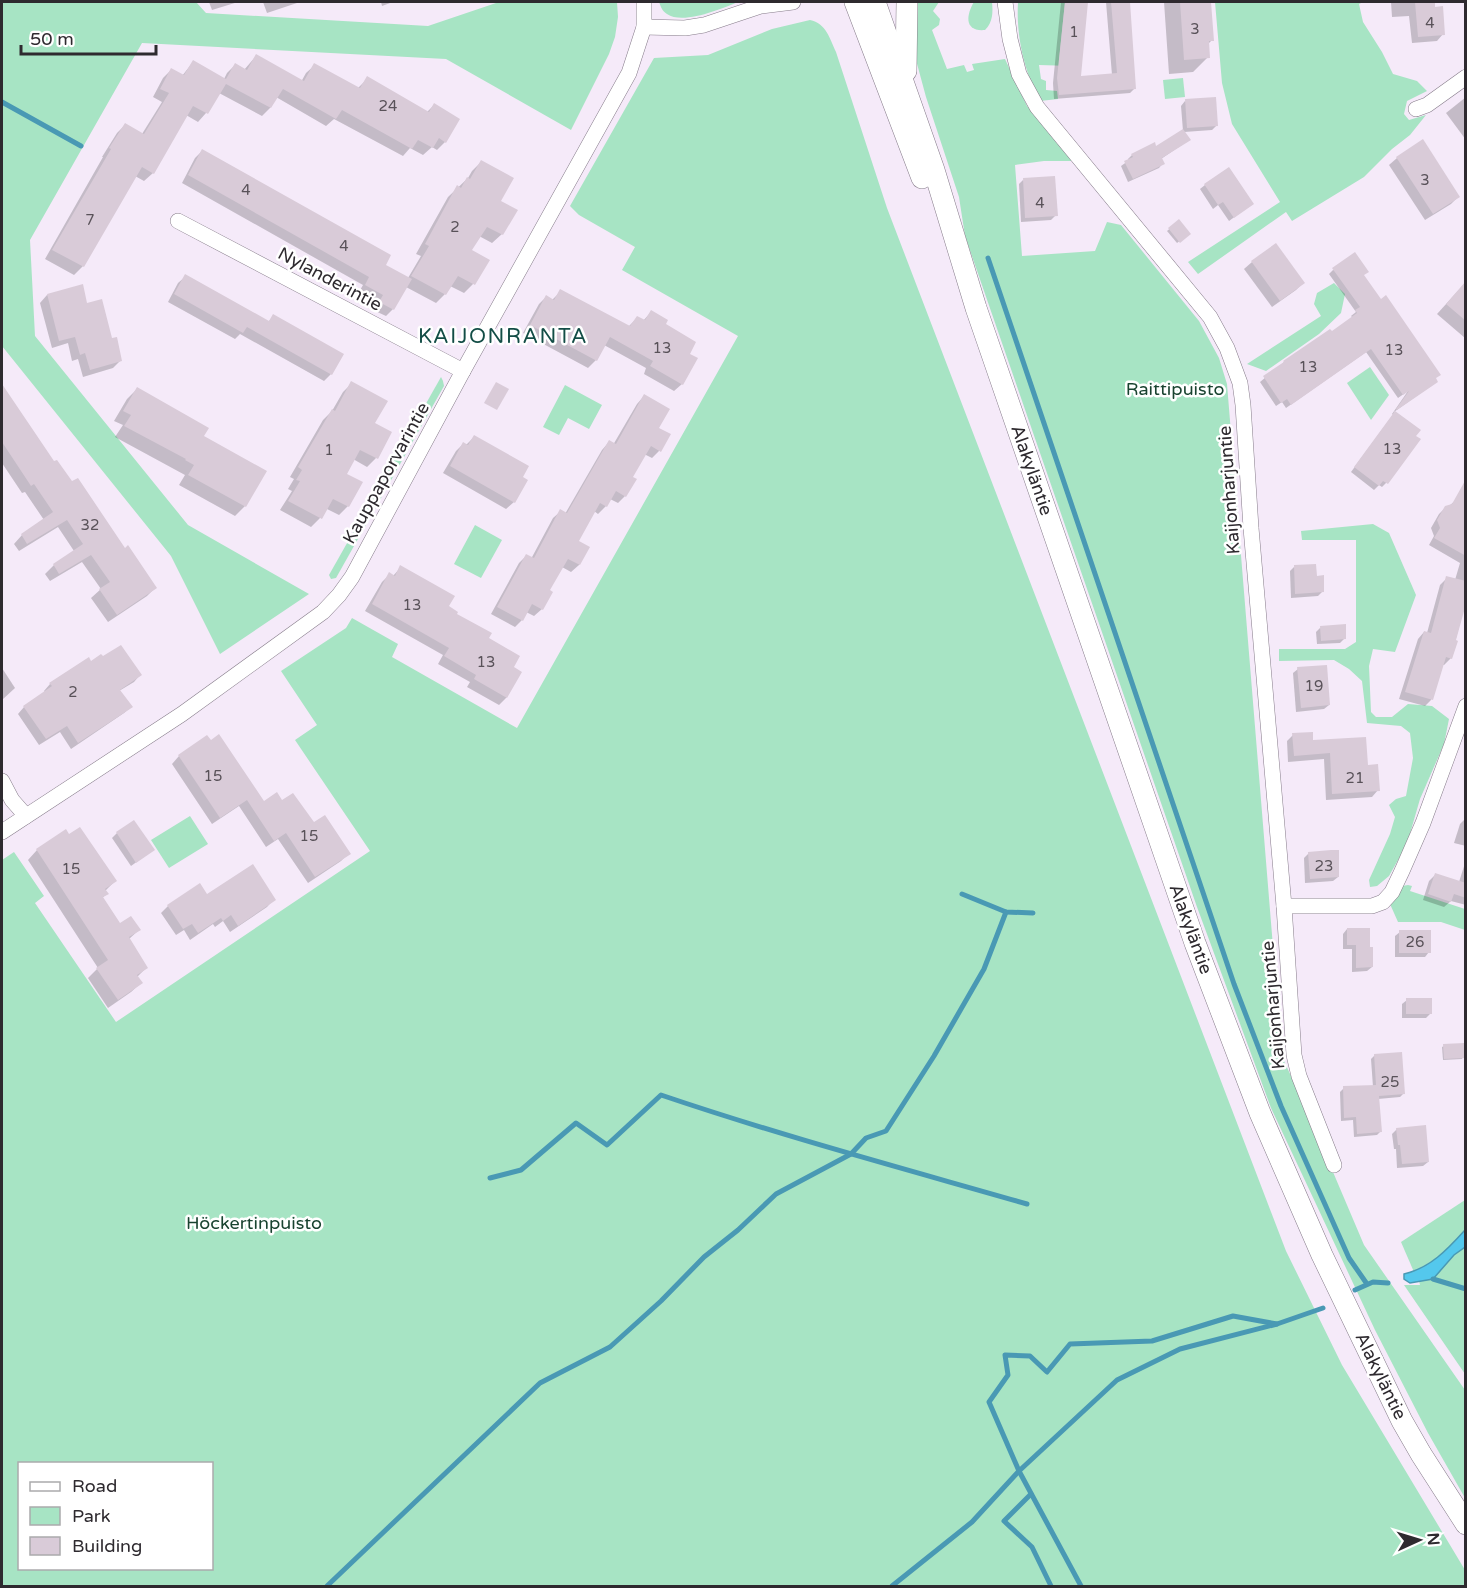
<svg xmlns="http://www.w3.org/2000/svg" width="1467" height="1588" font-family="'Varela Round',sans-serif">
	<rect width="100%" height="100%" fill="#f5eaf9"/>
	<!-- green -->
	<g fill="#a7e4c4" fill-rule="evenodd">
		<path d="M2,2H196L206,13L428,26L499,2H617L618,17L615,37L609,54L571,130L446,59L142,43L30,240L35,336L188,525L309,594L220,654L171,556L2,346Z"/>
		<path d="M659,2H658H738C721,9 683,25 667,14C662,11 661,7 659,2Z"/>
		<path d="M916,2H939L933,11L940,19L939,25L932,30L947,69L964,65L967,72L974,70L972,64L1005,59L1027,106L1074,161H1044L1015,165L1022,256L1095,251L1107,222L1121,225L1199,321L1219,358L1227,384L1282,1057L1302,1099L1364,1245L1465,1390V1498L1428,1433L1375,1330L1271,1108L1197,907L965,236L959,197L926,97L916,60Z"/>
		<path d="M974,2H992C993,12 993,22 985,30C964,32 966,15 974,2Z"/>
		<path d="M1018,2H1065L1059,61L1072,66L1039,65L1041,79L1046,81V90L1057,91L1058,99L1040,101C1024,71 1016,36 1018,2Z"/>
		<path d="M1215,2H1363L1359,4L1363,22L1382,52L1393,74L1417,81L1427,91L1407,101L1404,114L1409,120L1426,115L1410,135L1392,149L1364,177L1292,221L1286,212L1198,274L1188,262L1280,202L1232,124L1222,83Z"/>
		<path d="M810,20C826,23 830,39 836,52L887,208L1286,1251L1342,1365L1465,1570V1586H2V860L14,852L44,896L35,903L116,1022L370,851L295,740L317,725L281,671L346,628L352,618L398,644L392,657L517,728L738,336L622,270L635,247L579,215L570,206L654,58L708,55L772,29ZM20,1464H212V1568H20Z"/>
		<path d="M1183,78L1185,97L1165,99L1163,80Z"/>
		<path d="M1334,283L1345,294L1341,313L1319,334L1266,371L1247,364L1321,316L1314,304L1317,293Z"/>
		<path d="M1370,367L1389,395L1371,420L1347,383Z"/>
		<path d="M441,377L443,381L444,386L336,578L331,579L329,575Z"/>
		<path d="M565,385L602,405L589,429L568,418L559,435L543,427Z"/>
		<path d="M1373,524L1389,533L1416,595L1395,652L1373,649L1369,666L1371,712L1376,717H1392L1408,704L1432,706L1449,719L1444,744L1420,799L1407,844L1389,876L1377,886L1370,887L1369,880L1390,834L1395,817L1389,805L1396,799L1406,796L1413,758L1410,733L1401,726L1367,723L1362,681L1349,669L1334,660L1279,661V649H1345L1356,642V540H1302L1301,531Z"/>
		<path d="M475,525L502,540L481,578L454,564Z"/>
		<path d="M190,816L208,844L169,868L151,840Z"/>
		<path d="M1408,885L1412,886L1410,891L1465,909V930L1441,922H1398L1390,904L1402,886Z"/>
		<path d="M1465,1200V1230L1442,1255L1414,1272L1401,1242Z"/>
		<path d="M1465,1247V1374L1404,1285H1420L1419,1281L1433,1279L1454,1255Z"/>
	</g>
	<!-- water -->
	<path fill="#54c8ed" stroke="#4999b4" stroke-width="1.5" d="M1465,1230V1247L1454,1255L1433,1279L1410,1283L1404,1279V1274C1430,1268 1447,1250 1465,1230Z"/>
	<!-- shadow -->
	<g fill="#0003">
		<path d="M209,2H238L212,10Z"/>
		<path d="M263,2H300L267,13Z"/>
		<path d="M381,2H393L382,6Z"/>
		<path d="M1061,2H1087L1079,78L1112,75L1106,2H1128L1135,88L1130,93L1054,99L1053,83Z"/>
		<path d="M1164,2H1209L1212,40L1207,45L1208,57L1193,72L1169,74Z"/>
		<path d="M1391,2H1433L1434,8L1443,34L1437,41L1412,43L1409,16L1392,17Z"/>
		<path d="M256,56L301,82L306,73L315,65L358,88L368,78L427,112L434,105L445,142L437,150L432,147L423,155L410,148L403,156L334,119L326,126L276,97L270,108L262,116L219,93L206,113L198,122L186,115L153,173L144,181L135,176L83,266L74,275L45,259L103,157H102L117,133L125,125L142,134L162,102L153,97L163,78L171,70L182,76L193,62L224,79L227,73L235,65L244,70Z"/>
		<path d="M1466,97V140L1446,113Z"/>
		<path d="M1185,101L1217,125L1212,130L1184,132L1189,140L1161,159L1163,163L1159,168L1128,182L1121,166L1128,161V159L1132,155L1156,148L1183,131L1181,106Z"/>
		<path d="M1422,141L1458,197L1451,204L1425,220L1389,165L1397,158Z"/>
		<path d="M202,151L384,265L408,278L421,256L416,254L448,197L468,178L472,171L481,162L499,201L502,234L492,243L479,236L469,251L473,284L464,293L450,286L445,294L436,303L406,287L393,309L386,316L373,310L377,303L359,292L363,285L182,183L195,158Z"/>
		<path d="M1023,180L1056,215L1051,220L1021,222L1019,184Z"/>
		<path d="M1205,185L1252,204L1229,221L1218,205L1213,209L1200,189Z"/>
		<path d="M1179,221L1189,234L1177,243L1167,231Z"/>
		<path d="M1252,262L1303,283L1296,290L1272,307L1244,269Z"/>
		<path d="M1333,270L1363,276L1436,382L1394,412L1386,483L1382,487L1379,485L1374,490L1351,472L1393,415L1392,414L1408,391L1398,398L1366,352L1286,408L1282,402L1276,406L1260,382L1284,362L1330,331L1331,333L1353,318L1351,316L1356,312L1329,274Z"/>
		<path d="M186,276L268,322L274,316L331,374L324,381L240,334L235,339L168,302L178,283Z"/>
		<path d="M1466,282V338H1465L1437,314Z"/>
		<path d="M561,291L628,327L637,318L643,321L651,312L688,354L682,384L674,391L644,374L646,368L604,345L596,360L588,368L523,333L539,304L546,297L552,300Z"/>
		<path d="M47,295L86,305L111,340L121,360L113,368L83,377L78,359L72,361L68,343L52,348L40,303Z"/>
		<path d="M352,383L373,424L376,458L367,467L353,459L345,474L348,506L339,515L325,508L320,518L311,527L280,510L292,491L288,489L294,479L290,477L323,420L332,411L343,392Z"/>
		<path d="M2,387L53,463L155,588L147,596L108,622L91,598L101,589L82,562L50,581L45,574L54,565L74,551L58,527L19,551L14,544L22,535L44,520L25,492L22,493L2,463Z"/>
		<path d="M137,389L202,436L245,506L235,516L179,485L185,475L115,437L123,425L114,421L127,399Z"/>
		<path d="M644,396L657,428L669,435L659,451L652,458L644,454L631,477L625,496L618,503L610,499L606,506L598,514L594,511L577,542L588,548L579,565L571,572L562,567L548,591L542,609L534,616L526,612L522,620L515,627L491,614L519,563L526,556L531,559L553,518L561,511L565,514L602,450L609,442L613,445L637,404Z"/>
		<path d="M474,437L521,477L514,502L506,509L443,473L456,451L463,444H467Z"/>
		<path d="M1466,498V599L1451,658L1444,665H1442L1431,700L1425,706L1399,699L1418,639L1424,632L1427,633L1440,585L1447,578L1455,580L1460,563L1429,545L1434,536L1431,528L1439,514L1446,507L1449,506L1456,500Z"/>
		<path d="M401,567L455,614L487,639L512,668L520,673L506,698L499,705L467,687L470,682L438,664L443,655L365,611L382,582L390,574L393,576Z"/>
		<path d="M1294,567L1323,591L1318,596L1291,598L1290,571Z"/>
		<path d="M1320,628L1345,638L1340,643L1317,644L1316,632Z"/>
		<path d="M91,663L140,675L134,682L119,691L131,707L124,713L71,749L60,732L39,745L18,714L24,707L45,693L44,691L50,684Z"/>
		<path d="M2,668L15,688L2,700Z"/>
		<path d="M1298,669L1329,705L1324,709L1296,712L1293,673Z"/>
		<path d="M1293,735L1312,742L1366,767L1378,790L1372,797L1326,800L1324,759L1288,762L1287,741Z"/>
		<path d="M210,742L264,803L281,802L314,824L349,853L341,861L308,883L278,839L266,847L239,806L212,824L172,764L179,756Z"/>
		<path d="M1466,818V846L1454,843L1460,824Z"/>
		<path d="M117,833L153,850L131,866L112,838Z"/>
		<path d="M37,850L115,881L105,891L107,894L102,898L120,925L139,930L129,939L146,968L137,977L141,983L131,992L108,1008L88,978L98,968L28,860Z"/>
		<path d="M1309,853L1338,877L1333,881L1305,883L1304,858Z"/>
		<path d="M1466,860V905L1451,901L1444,907L1423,900L1429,881L1436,874L1459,882Z"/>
		<path d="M206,897L274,899L267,907L230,932L223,921L215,927L213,924L190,940L184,930L176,935L161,913L168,906Z"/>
		<path d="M1347,929L1372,967L1367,971L1352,972V949H1343V934Z"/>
		<path d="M1400,932L1429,952L1425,957H1395V936Z"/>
		<path d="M1407,1000L1431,1013L1426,1018H1402V1004Z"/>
		<path d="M1444,1046L1463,1057L1462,1059L1443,1060L1442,1047Z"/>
		<path d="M1375,1055L1403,1094L1400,1097L1378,1099L1381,1131L1377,1135L1354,1137L1353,1120L1341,1121L1340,1092L1344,1088L1373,1087L1371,1059Z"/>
		<path d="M1397,1129L1428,1162L1423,1166L1397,1168L1396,1149H1394L1392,1134Z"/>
	</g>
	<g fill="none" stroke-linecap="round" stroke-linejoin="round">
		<!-- stream -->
		<g stroke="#4999b4" stroke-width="5">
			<path d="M2,102L81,146"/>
			<path d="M988,258L1234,984L1281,1106L1349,1258L1367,1284"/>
			<path d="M962,894L1006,912L1033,913"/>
			<path d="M490,1178L521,1170L576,1123L607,1145L661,1095C782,1136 905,1169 1027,1204"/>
			<path d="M1433,1279L1466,1289"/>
			<path d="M1355,1290L1373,1282L1388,1283"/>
			<path d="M1031,1494L1004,1521L1032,1547L1051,1586"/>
			<path d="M327,1586L540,1383L610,1347L661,1301L704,1257L738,1230L776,1194L851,1154L866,1138L886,1131L934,1056L984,969L1006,912"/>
			<path d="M892,1586L972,1522L1019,1471L1117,1380L1180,1349L1277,1324L1323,1308"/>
			<path d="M1081,1586L1019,1471L989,1402L1008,1375L1005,1355L1030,1356L1047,1372L1070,1344L1152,1341L1233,1316L1277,1324"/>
		</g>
	</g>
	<!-- building -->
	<g fill="#d9cbd8">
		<path d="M1065,2H1088L1081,76L1117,73L1111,2H1130L1136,89L1059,95L1057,78Z"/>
		<path d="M1180,2H1211L1214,41H1209L1210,58L1184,60Z"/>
		<path d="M1415,2H1435V7L1443,6L1445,35L1418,37Z"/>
		<path d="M256,54L304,81L314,63L360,88L367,76L429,112L434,103L460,119L446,143L439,138L433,148L418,140L412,149L342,110L336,119L283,89L271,108L226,84L208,114L193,106L154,174L142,167L84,267L52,250L111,149L109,148L125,123L144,134L169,93L160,89L171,68L184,75L193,60L226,79L235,63L247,70Z"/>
		<path d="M1216,97L1218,126L1187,128L1185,99Z"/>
		<path d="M1183,129L1191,140L1162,158L1165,164L1133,179L1124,161L1133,157L1131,154L1155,142L1156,146Z"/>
		<path d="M1423,139L1460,197L1433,214L1396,157Z"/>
		<path d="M202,149L391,255L386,265L412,279L394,310L379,302L383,295L365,285L369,277L188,175Z"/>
		<path d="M481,160L514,178L501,201L518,210L503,235L487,227L472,250L490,260L475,285L458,276L446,295L411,276L429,246L425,244L457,185L461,188L467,177L470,179Z"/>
		<path d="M1229,167L1254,204L1234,218L1223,202L1218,205L1204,184Z"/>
		<path d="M1055,176L1058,216L1025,218L1023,178Z"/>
		<path d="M1179,219L1191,234L1180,243L1168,228Z"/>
		<path d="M1276,243L1305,283L1280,301L1251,261Z"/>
		<path d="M1355,252L1369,272L1364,275L1381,299L1386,295L1441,375L1436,378L1438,382L1397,410L1396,409L1409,391L1403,395L1371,349L1291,405L1287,399L1281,403L1263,376L1284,362L1283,361L1330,329L1332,331L1357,313L1355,310L1360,307L1332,268Z"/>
		<path d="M185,274L269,321L273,314L344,354L332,375L247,327L243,333L174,294Z"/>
		<path d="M1466,281V321L1446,304Z"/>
		<path d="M83,284L87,303L102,299L112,338L117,337L122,361L90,370L85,353L80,355L75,337L59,341L47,294Z"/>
		<path d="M560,289L630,326L637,316L645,320L651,310L668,320L666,324L696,342L690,354L698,358L683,385L650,366L653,361L610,337L597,361L530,325L546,295L554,300Z"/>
		<path d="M351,381L388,401L375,423L392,432L378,459L360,450L347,474L363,482L349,507L333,499L322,519L288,501L300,481L296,480L302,470L298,467L332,409L335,411Z"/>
		<path d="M496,382L509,389L497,410L484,403Z"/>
		<path d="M2,384L54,461L57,460L72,481L78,478L125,548L128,545L157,588L117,615L99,589L110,582L91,555L59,574L53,564L83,544L67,520L27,544L21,534L53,512L34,484L31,486L2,442Z"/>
		<path d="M137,387L209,428L204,436L267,471L246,507L188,475L194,465L185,460L186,459L124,426L131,415L123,411Z"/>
		<path d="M644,394L670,409L659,428L671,434L661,452L651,446L633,477L637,479L626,497L616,491L607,507L600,503L579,541L590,547L580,565L568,559L550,590L553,592L543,610L532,604L523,621L497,607L526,554L534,558L560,509L567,513L609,440L616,444Z"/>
		<path d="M1395,411L1421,430L1416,436L1421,439L1388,484L1383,481L1379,486L1354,467Z"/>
		<path d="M474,435L529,466L523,477L528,480L515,503L450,466L463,442L468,445Z"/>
		<path d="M1466,479V556L1434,538L1440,528L1437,520L1445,506L1452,504Z"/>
		<path d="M1316,564L1317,576L1324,575V592L1295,594L1294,565Z"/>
		<path d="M400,565L455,596L449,606L458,612L457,614L492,633L489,638L520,656L514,667L522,672L507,698L474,679L476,675L444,656L449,648L372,604L389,572L395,576Z"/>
		<path d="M1446,576L1466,581V604L1456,640L1458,641L1452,659L1446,657L1433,700L1405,692L1424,631L1431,633Z"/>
		<path d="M1346,624V639L1321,641L1320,626Z"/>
		<path d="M121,645L142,675L120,690L133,707L78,743L67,726L46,739L23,706L52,686L49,683L89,657L91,661L101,654L103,656Z"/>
		<path d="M1327,665L1330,705L1301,708L1297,667Z"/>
		<path d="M1313,732V740L1366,737L1368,765L1378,764L1380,791L1332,794L1330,753L1294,756L1292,733Z"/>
		<path d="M219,734L264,801L277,792L282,800L293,793L314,822L325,815L351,854L315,877L286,833L274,841L247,800L220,818L178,755L207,735L211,740Z"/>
		<path d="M134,820L155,850L136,863L116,832Z"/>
		<path d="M80,827L117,881L105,889L109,894L103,897L120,923L131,916L141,930L129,937L148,968L137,975L143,983L118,1000L96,968L108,960L36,849L66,829L69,834Z"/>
		<path d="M1331,850H1339V877L1310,879L1308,852Z"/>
		<path d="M253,864L276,900L238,926L231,915L223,921L221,918L198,933L192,924L183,929L167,905L200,883L207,894Z"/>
		<path d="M1435,873L1466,883V898L1454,894L1451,902L1428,894Z"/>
		<path d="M1347,928H1370V947H1373V967L1356,968V945H1347Z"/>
		<rect x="1399" y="930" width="32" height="23"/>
		<rect x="1406" y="998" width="26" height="16"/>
		<path d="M1464,1043L1465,1058L1444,1059L1443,1044Z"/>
		<path d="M1402,1052L1405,1094L1379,1096L1382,1132L1357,1134L1356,1117L1344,1118L1343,1086L1376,1085L1374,1054Z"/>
		<path d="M1426,1125L1429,1162L1402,1164L1400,1145H1398L1396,1128Z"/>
	</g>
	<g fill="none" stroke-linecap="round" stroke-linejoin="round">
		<!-- minor casing -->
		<g stroke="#867c8a" stroke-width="16">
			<g id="minor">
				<path d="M1005,2L1010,39L1019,74L1037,107L1210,317L1227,348L1240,383L1243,405L1251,528L1284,906L1294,1055L1299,1076L1334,1165"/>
				<path d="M644,27L685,28L704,25L761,6L793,2"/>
				<path d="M1416,109L1427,105L1466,77"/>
				<path d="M178,221L463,371"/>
				<path d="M2,781L12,800L26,816"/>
				<path d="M2,832L182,714L323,612L339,595L352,577L463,371L629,73L644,27V2"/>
				<path d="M1284,906H1372L1383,902L1392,892L1402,871L1423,823L1466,706"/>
			</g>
		</g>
		<!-- secondary casing -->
		<g stroke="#867c8a" stroke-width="22">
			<g id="secondary">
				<path d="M855,2L922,178"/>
				<path d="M875,2L934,170L976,308L1195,943L1260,1113L1322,1255L1402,1421L1421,1454L1466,1524"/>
				<path d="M906,71L907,2"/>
			</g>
		</g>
		<!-- minor -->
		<use href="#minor" stroke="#fff" stroke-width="15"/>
		<!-- secondary -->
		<use href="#secondary" stroke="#fff" stroke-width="21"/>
	</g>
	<g text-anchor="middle" stroke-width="5" stroke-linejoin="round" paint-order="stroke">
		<!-- number labels -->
		<g font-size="15" fill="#595259">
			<text x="1430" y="28">4</text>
			<text x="1195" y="34">3</text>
			<text x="1074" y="37">1</text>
			<text x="388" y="111">24</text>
			<text x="1425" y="185">3</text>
			<text x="246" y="195">4</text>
			<text x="1040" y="208">4</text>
			<text x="90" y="225">7</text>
			<text x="455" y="232">2</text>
			<text x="344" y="251">4</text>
			<text x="662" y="353">13</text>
			<text x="1394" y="355">13</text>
			<text x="1308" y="372">13</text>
			<text x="1392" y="454">13</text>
			<text x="329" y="455">1</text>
			<text x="90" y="530">32</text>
			<text x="412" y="610">13</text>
			<text x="486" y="667">13</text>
			<text x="1314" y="691">19</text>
			<text x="73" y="697">2</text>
			<text x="213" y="781">15</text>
			<text x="1355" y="783">21</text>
			<text x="309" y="841">15</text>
			<text x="1324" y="871">23</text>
			<text x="71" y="874">15</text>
			<text x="1415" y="947">26</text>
			<text x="1390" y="1087">25</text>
		</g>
		<!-- street labels -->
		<g font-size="18" fill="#2e2a2f" stroke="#fff">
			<text transform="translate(330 279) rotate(28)" y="6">Nylanderintie</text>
			<text transform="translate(1032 470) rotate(71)" y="6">Alakyläntie</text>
			<text transform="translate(386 473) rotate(-61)" y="6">Kauppaporvarintie</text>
			<text transform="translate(1229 490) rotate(-94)" y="6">Kaijonharjuntie</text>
			<text transform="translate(1191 929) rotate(70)" y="6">Alakyläntie</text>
			<text transform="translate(1273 1005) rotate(-95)" y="6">Kaijonharjuntie</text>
			<text transform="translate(1381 1376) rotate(64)" y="6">Alakyläntie</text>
		</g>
		<!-- park labels -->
		<g font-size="18" fill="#194330" stroke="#fff">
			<text x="1175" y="395">Raittipuisto</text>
			<text x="254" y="1229">Höckertinpuisto</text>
		</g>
		<!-- quarter labels -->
		<g font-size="21" letter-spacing="1.5" fill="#134d46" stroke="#fff">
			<text x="503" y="343">KAIJONRANTA</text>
		</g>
	</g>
	<!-- border -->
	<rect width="1467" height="1588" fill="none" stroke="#2e2a2f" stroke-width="6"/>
	<!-- legend -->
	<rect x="18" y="1462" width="195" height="108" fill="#ffffff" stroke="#abaaac" stroke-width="1.5"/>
	<rect x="30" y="1482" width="30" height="9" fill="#ffffff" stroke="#abaaac" stroke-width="1.5"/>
	<text x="72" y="1492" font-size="18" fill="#2e2a2f">Road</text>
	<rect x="30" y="1507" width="30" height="18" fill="#a7e4c4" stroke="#abaaac" stroke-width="1.5"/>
	<text x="72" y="1522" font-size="18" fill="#2e2a2f">Park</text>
	<rect x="30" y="1537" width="30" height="18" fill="#d9cbd8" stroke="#abaaac" stroke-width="1.5"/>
	<text x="72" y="1552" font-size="18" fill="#2e2a2f">Building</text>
	<!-- north arrow -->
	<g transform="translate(1419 1540) rotate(86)" stroke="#ffffff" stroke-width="4.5" paint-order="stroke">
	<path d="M0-4.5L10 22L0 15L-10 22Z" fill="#2e2a2f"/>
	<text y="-9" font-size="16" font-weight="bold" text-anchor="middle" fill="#2e2a2f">N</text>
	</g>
	<!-- scale -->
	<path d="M21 45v9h135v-9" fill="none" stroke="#2e2a2f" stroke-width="3"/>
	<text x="30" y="45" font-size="18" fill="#2e2a2f" stroke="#ffffff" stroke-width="4.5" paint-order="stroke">50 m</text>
</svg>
